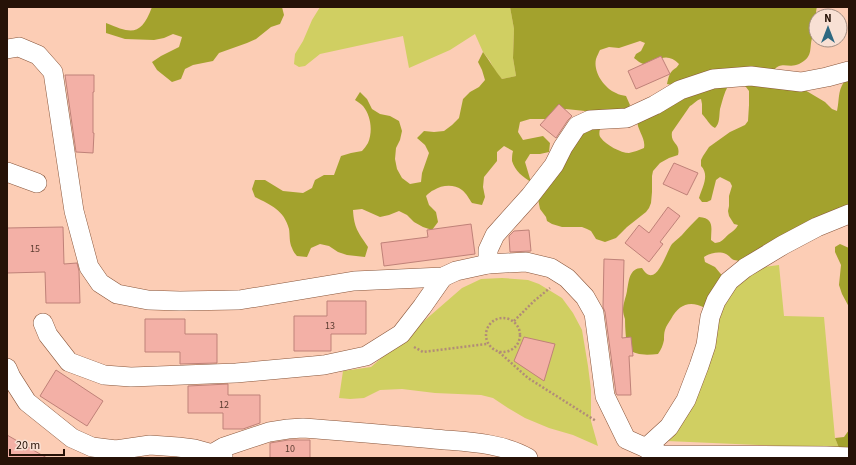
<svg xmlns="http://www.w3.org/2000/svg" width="856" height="465" font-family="'Source Sans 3',sans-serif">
	<rect width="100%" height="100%" fill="#fccdb5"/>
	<!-- green -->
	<g fill="#d0cf62">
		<path d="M320,7H510L514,29L513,58L516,76L502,79L495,71L490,61L483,52L475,34L450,50L409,68L403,36L320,54L305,66L299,67L294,64L295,54L303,41L312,20Z"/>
		<path d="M779,265L784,316L824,317L835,438L839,448L803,447L667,441L723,299L757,268Z"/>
		<path d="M502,278L528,280L539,284L562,298L573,313L582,330L588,366L591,390V421L598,446L573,435L549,428L525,418L508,408L493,398L481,395L435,393L402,389L380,390L364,398L350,399L339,398L343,371L371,367L462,288L481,279Z"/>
	</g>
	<!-- forest -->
	<g fill="#a3a22d">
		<path d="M152,7H282L284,15L280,24L271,27L256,39L247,43L219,53L213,61L193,65L185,69L181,79L172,82L157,70L152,62L161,56L179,47L182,37L173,34L164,38L154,40L125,39L106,33V23C132,34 141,36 152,7Z"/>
		<path d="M510,7H817C815,13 817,20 816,26C815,29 814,31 813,35C808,48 815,56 799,64C788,69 782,60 773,71L825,102L832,109L837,111C840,98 837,91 846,79H849V220L745,261C741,261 738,261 734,260C731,259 730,256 726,254C719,251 710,253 704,257L705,262L715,267L725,279L705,308C690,300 679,304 671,319C669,322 666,326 665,330C664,333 664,336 664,340C663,345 661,350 658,354C647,355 636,356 627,348C626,338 625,329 625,319C624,316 623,313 623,310C623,304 626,297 627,291C629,281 629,268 642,268C656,291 666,252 672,244C675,241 679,238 682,235C687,229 693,223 699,217C715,218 711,229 711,240L715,243C723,242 723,239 729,234C733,231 736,229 738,225L734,224L729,216L728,211L729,206V196L732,186L730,182L720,177L716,180L711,200L707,202H702L699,198C702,188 710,175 701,166V160L703,156L709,147L730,132L745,125L748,121L749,105V91L746,87L742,84L728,86C724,93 722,102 720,109C719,116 720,123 715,128C709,125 707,119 702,114V104L701,99C696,100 694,104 690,106L672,132C670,144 681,143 678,155L669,158L660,163L653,171L652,176V192L651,203L649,208L646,212L627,227L616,238L605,242L596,239L591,231L587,229L582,227H562L552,224L547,221L546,217L540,209L538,199L574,138L597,125L600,129C599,133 599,136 601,138C606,145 621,153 629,153C634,152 639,150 644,148C646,138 637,130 637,120L672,85L667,84C668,79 669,74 672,71C675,68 677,68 679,64C671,56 664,56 655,61C653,62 651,64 649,64C643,66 638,61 634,58L636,54L641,51L645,43L640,41L619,48L609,47L600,50C599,52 597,56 596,59C593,72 604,88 616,93C619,95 623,95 626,96L630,105L625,114L585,111L566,109L557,113L550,119H530L520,122L518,132L523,140L543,136L550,143L549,152L540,154H530L525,162L531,182C523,177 515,171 512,161C512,158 512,154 513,151L504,146L497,152V161L484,177L483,187L485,197L482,205L472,203C469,199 467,194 462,190C454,184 442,185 434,190C431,191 428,194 426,196L429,205L436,212L438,222L432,230L423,227L414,222L407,215L399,211L389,215L380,217L362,209L353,210C354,228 358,232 368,247L365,257L347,255L338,252L329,246L320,244L311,248L307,257L297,256C295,254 293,251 292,248C289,242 290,235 289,229C284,210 271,205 255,197L252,189L255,180H265L283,191L303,193L312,188L315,180L324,175H334L341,156L351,153L362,151C364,149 366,146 368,143C373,131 371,116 363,106C361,104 358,102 355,100L360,92L367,99L372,109L380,114L390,116L399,121L402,131L400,140L396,148L395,159L397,169L402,178L410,184L421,182L422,173L429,153L425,145L417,138L424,131L434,132L444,131L452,125L459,118L463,99L470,92L479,87L485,80L482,70L478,62L483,52C490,61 495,71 502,79L516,76L513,58L514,29Z"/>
		<path d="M840,244L849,248V307L842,294L839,285L841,265L835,252V247Z"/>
		<path d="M849,430V451L839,448L835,438L844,437Z"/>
	</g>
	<!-- building -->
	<g fill="#f3b0a6" stroke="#bf8178">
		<path d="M661,56L670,74L636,89L628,71Z"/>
		<path d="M65,75H94V92H93V133H94L93,153L76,152Z"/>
		<path d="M559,104L572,116L568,120L556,138L540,125Z"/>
		<path d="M674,163L698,173L687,195L663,184Z"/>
		<path d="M668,207L680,216L660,242L663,244L649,262L625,243L639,225L649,233Z"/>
		<path d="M471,224L475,254L384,266L381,243L428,237L427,230Z"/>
		<path d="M63,227L64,264L77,263L79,271L80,303H46L45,272L7,273V228Z"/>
		<path d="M529,230L531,251L510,252L509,236L514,231Z"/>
		<path d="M604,259L624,260L622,338L631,337L633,356H629L631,395H617L616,393L605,312L603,307Z"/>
		<path d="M327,301H366V334H331V351H294V316H327Z"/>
		<path d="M145,319H185V334H217V363L180,364V352H145Z"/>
		<path d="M524,337L555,344L544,381L514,361Z"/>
		<path d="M56,370L103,401L87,426L40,396Z"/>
		<path d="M228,384V395H260V423L243,429H223V413H188V386Z"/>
		<path d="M7,435L47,458H7Z"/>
		<path d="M288,440H310V458H270V443Z"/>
	</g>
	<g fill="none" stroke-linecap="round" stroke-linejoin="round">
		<!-- minor casing -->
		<g stroke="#88553a" stroke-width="20">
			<g id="minor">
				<path d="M7,49L19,47L38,55L53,72L74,211L89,267L100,283L117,294L148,300L180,301L239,300L354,281L443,277L456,271L488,264L526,262L551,268L567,278L585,297L594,313L605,396L626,439L662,455L826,456L849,457"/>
				<path d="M7,172L37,183"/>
				<path d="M488,264V250L495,235L530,196L554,165L563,147L577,126L590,120L627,118L655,105L680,90L713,79L751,76L801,82L827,77L849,71"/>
				<path d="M43,323L48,335L69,362L104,375L131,377L236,373L324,365L366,356L401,334L422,307L443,277"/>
				<path d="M7,368L11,377L27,402L72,438L92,447L116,450L150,445L178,447L194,449L223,457"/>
				<path d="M646,448L669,427L686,400L699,366L706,345L710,317L716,301L729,281L745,268L783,245L817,227L849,214"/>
				<path d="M212,454L224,447L269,432L288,429L303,428C347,431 390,435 434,439C465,442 500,442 528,458"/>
			</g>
		</g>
		<!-- path -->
		<g stroke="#b18c78" stroke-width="2.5" stroke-dasharray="2 2" stroke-linecap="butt">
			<circle cx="503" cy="335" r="17"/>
			<path d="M514,321L534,301L550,288"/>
			<path d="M414,347L423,352L487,344"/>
			<path d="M499,352L528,378L596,421"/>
		</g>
		<!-- minor -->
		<use href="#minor" stroke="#fff" stroke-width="19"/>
	</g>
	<g text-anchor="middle" stroke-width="4" stroke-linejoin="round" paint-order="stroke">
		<!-- number labels -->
		<g font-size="10" fill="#593a2f">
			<text x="35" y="252">15</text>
			<text x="330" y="329">13</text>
			<text x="224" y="408">12</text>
			<text x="290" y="452">10</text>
		</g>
	</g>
	<!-- border -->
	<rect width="856" height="465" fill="none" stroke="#261207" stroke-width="16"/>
	<!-- north arrow -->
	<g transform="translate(828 28)"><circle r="19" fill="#f8e0d4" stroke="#a48e82"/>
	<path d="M0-3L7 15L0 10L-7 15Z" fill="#2e6881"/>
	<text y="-6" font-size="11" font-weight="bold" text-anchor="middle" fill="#261207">N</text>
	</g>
	<!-- scale -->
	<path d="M10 449v6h54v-6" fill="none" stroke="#261207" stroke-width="2"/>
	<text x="16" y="449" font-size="12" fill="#261207" stroke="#f8e0d4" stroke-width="3" paint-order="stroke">20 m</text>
</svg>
